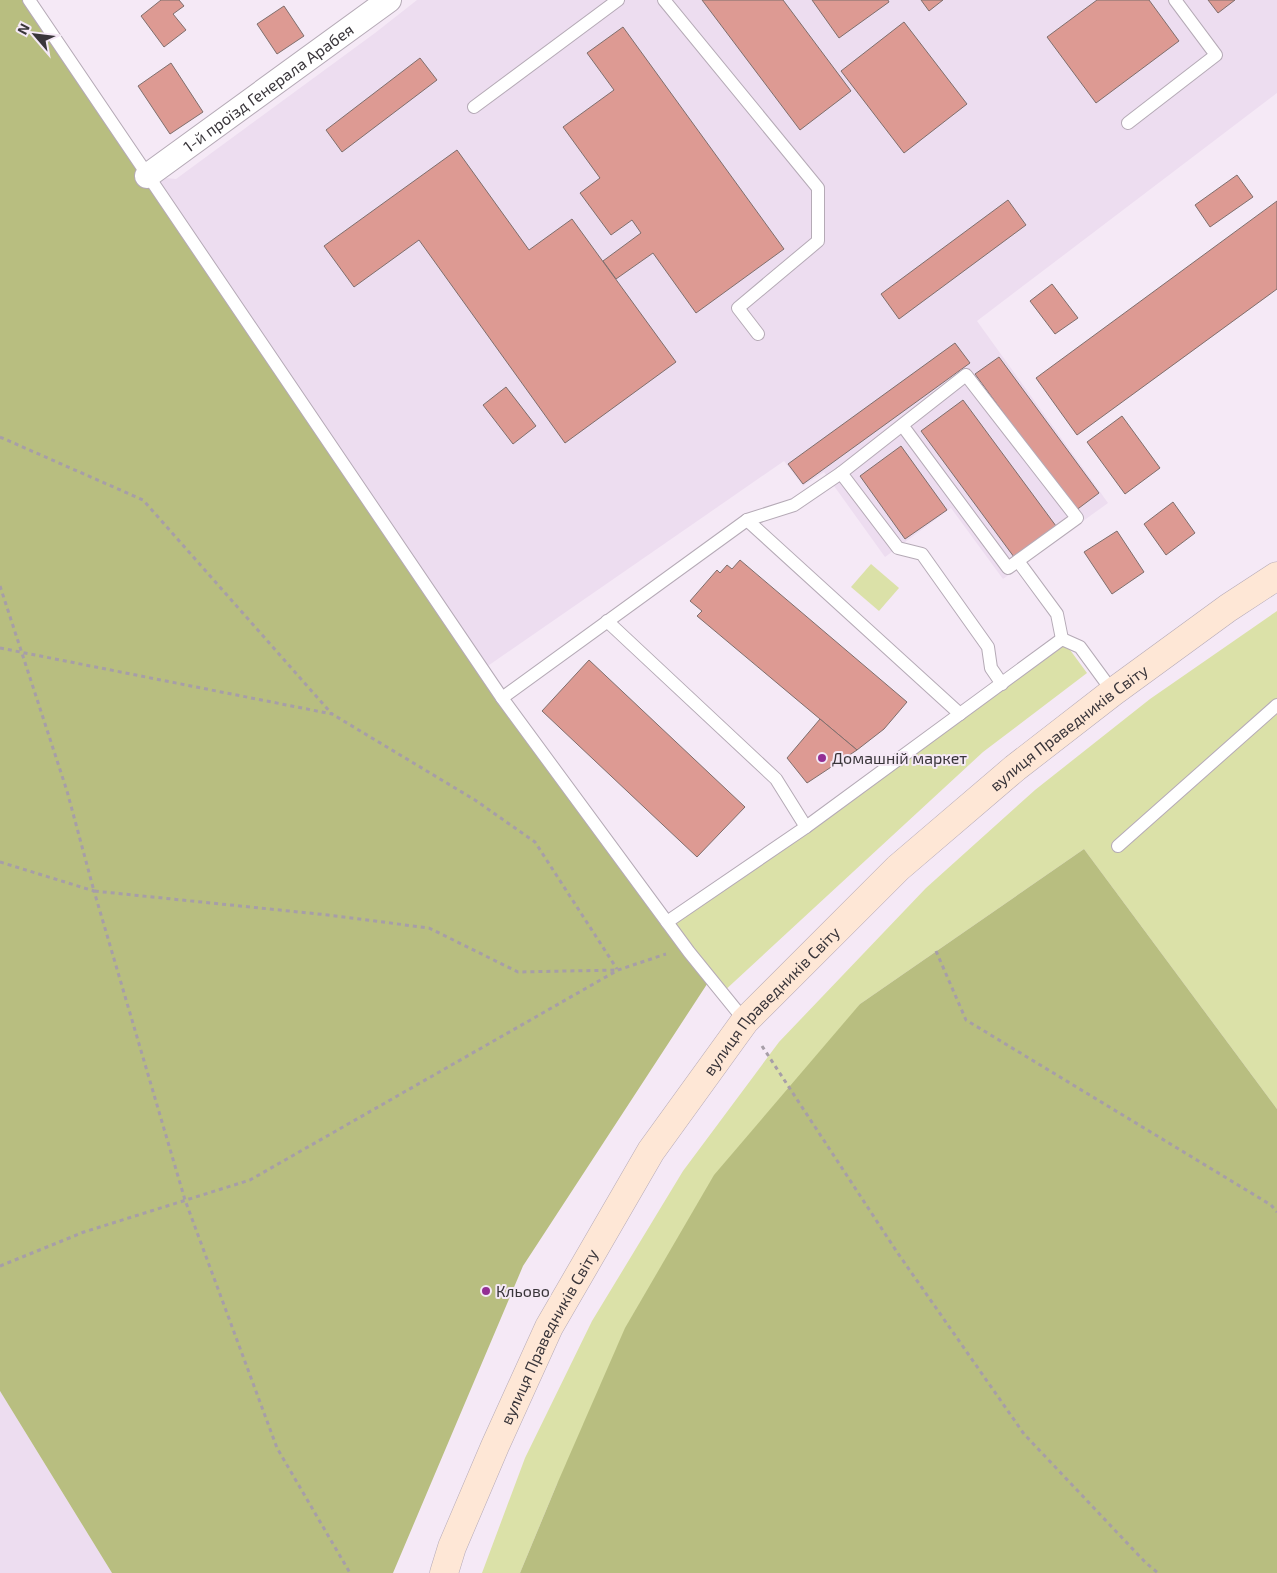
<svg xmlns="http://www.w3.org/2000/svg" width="1277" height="1573" font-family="'Exo 2',sans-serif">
	<rect width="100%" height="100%" fill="#f5e9f6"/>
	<!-- built -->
	<g fill="#edddf0">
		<path d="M417,0H1277V93L977,321L1108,503L1003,579L951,508L885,557L824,472L803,486L784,461L482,670L147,176L176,179L375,33Z"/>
		<path d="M0,1391L112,1573H0Z"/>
	</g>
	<!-- green -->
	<g fill="#dbe1a8">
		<path d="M871,564L899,588L879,611L851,587Z"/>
		<path d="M1277,611V1109L1084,849L860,1004L557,1484L520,1573H482L525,1458L592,1321L683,1171L779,1042L926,888L1035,790L1150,699Z"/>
		<path d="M1062,639L1087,673L983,752L722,993L667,922Z"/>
	</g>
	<!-- forest -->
	<g fill="#b8be80">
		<path d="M0,0H29L482,670L711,978L523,1266L393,1573H112L0,1391Z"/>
		<path d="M1084,849L1277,1109V1573H520L557,1484L625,1328L714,1175L860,1004Z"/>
	</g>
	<!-- building -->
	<g fill="#dd9a93" stroke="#7f6e6c">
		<path d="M161,0H179L184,6L173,14L186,30L164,47L141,16Z"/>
		<path d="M702,0H783L851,91L800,130Z"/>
		<path d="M812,0H888L889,2L839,38Z"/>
		<path d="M921,0H943L929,11Z"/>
		<path d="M1097,0H1149L1179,41L1096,103L1047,37Z"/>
		<path d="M1208,0H1235L1218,13Z"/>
		<path d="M284,6L304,36L277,54L257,24Z"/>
		<path d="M904,22L967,104L904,153L841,71Z"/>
		<path d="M623,27L784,249L696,313L653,253L616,279L603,261L641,233L632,220L611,235L580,193L600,178L563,127L614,90L587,53Z"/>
		<path d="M420,58L437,80L342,152L326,130Z"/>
		<path d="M171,63L203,112L170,134L138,86Z"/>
		<path d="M457,150L529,250L572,219L676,362L565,443L419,240L354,287L324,246Z"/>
		<path d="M1237,175L1253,197L1210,227L1195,205Z"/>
		<path d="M1008,200L1026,225L899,319L881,294Z"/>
		<path d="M1277,201V289L1077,435L1036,378Z"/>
		<path d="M1052,284L1078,318L1055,334L1030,301Z"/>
		<path d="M955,343L970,363L803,484L788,464Z"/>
		<path d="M999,357L1099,493L1075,511L975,374Z"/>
		<path d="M506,387L536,426L513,444L483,405Z"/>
		<path d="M963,400L1056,526L1014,557L921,431Z"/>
		<path d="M1122,416L1160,468L1125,494L1087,442Z"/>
		<path d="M901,446L947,510L905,539L860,476Z"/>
		<path d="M1173,502L1195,533L1166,555L1144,524Z"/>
		<path d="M1117,531L1144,572L1112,594L1084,552Z"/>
		<path d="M740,560L907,702L884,729L857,750L697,616L702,611L690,601L717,570L720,573L727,565L732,569Z"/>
		<path d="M589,660L745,807L697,857L542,711Z"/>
		<path d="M820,719L857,750L807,783L787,758Z"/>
	</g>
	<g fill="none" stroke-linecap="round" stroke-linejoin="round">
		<!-- service casing -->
		<g stroke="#b5aab6" stroke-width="14">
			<g id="service">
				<path d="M29,0L502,698"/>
				<path d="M664,0L818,188V241L738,308L758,334"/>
				<path d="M474,107L618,0"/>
				<path d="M1128,123L1216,55L1175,0"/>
				<path d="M841,473L966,375L1077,518L1008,568L902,425"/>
				<path d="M747,520L960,714"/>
				<path d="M1018,561L1057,614L1062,639"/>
				<path d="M607,621L776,779L806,827"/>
				<path d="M1118,846L1277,705"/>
				<path d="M667,922L806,827L1062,639L1080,647L1113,692"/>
				<path d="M745,1021L689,952L502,698L747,520L794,505L841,473L898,548L922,554L988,647L991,668L1002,684"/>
			</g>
		</g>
		<!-- minor casing -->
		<g stroke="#b5aab6" stroke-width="26">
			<g id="minor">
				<path id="s1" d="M147,176L389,0"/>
			</g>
		</g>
		<!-- secondary casing -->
		<g stroke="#b5aab6" stroke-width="29">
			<g id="secondary">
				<path id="s2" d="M444,1573L452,1547L495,1446L549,1327L651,1151L745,1021L898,868L1015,768L1113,692L1228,608L1277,576"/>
			</g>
		</g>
		<!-- path -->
		<g stroke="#a79ea8" stroke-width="3" stroke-dasharray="4 4" stroke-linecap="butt">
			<path d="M0,437L143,500L332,714"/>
			<path d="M0,586L67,791L94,891L328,915L429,928L518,972L618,970"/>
			<path d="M0,648L332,714L475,800L535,842L617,969"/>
			<path d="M0,862L94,891L185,1200L277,1448L350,1573"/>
			<path d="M936,951L966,1020L1271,1205L1277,1212"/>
			<path d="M762,1046L897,1252L1024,1434L1145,1562L1158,1573"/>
			<path d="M0,1266L84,1232L250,1180L618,970L666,954"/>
		</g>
		<!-- service -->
		<use href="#service" stroke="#fff" stroke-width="12"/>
		<!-- minor -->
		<use href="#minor" stroke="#fff" stroke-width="24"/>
		<!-- secondary -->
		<use href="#secondary" stroke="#fee7d6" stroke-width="28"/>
	</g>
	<!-- markers -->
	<g fill="#932e94" stroke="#f5e9f6" stroke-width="2">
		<circle cx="822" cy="758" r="5"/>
		<circle cx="486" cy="1291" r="5"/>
	</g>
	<g text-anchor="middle" stroke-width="4" stroke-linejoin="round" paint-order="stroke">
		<!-- street labels -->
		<g font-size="16" fill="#39353a" stroke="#f5e9f6">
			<text dy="6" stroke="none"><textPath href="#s1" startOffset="150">1-й проїзд Генерала Арабея</textPath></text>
			<text dy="6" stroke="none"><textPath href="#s2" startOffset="1069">вулиця Праведників Світу</textPath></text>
			<text dy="6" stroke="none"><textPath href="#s2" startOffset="664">вулиця Праведників Світу</textPath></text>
			<text dy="6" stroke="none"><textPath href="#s2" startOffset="259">вулиця Праведників Світу</textPath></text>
		</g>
		<!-- poi labels -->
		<g font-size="16" fill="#39353a" stroke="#f5e9f6" text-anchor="start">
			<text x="832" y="764">Домашній маркет</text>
			<text x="496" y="1297">Кльово</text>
		</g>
	</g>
	<!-- north arrow -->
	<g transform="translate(35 35) rotate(298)" stroke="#f5e9f6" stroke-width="4" paint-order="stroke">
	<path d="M0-4L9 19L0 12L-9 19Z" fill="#39353a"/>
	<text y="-8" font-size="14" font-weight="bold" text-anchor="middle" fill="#39353a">N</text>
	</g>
</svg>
